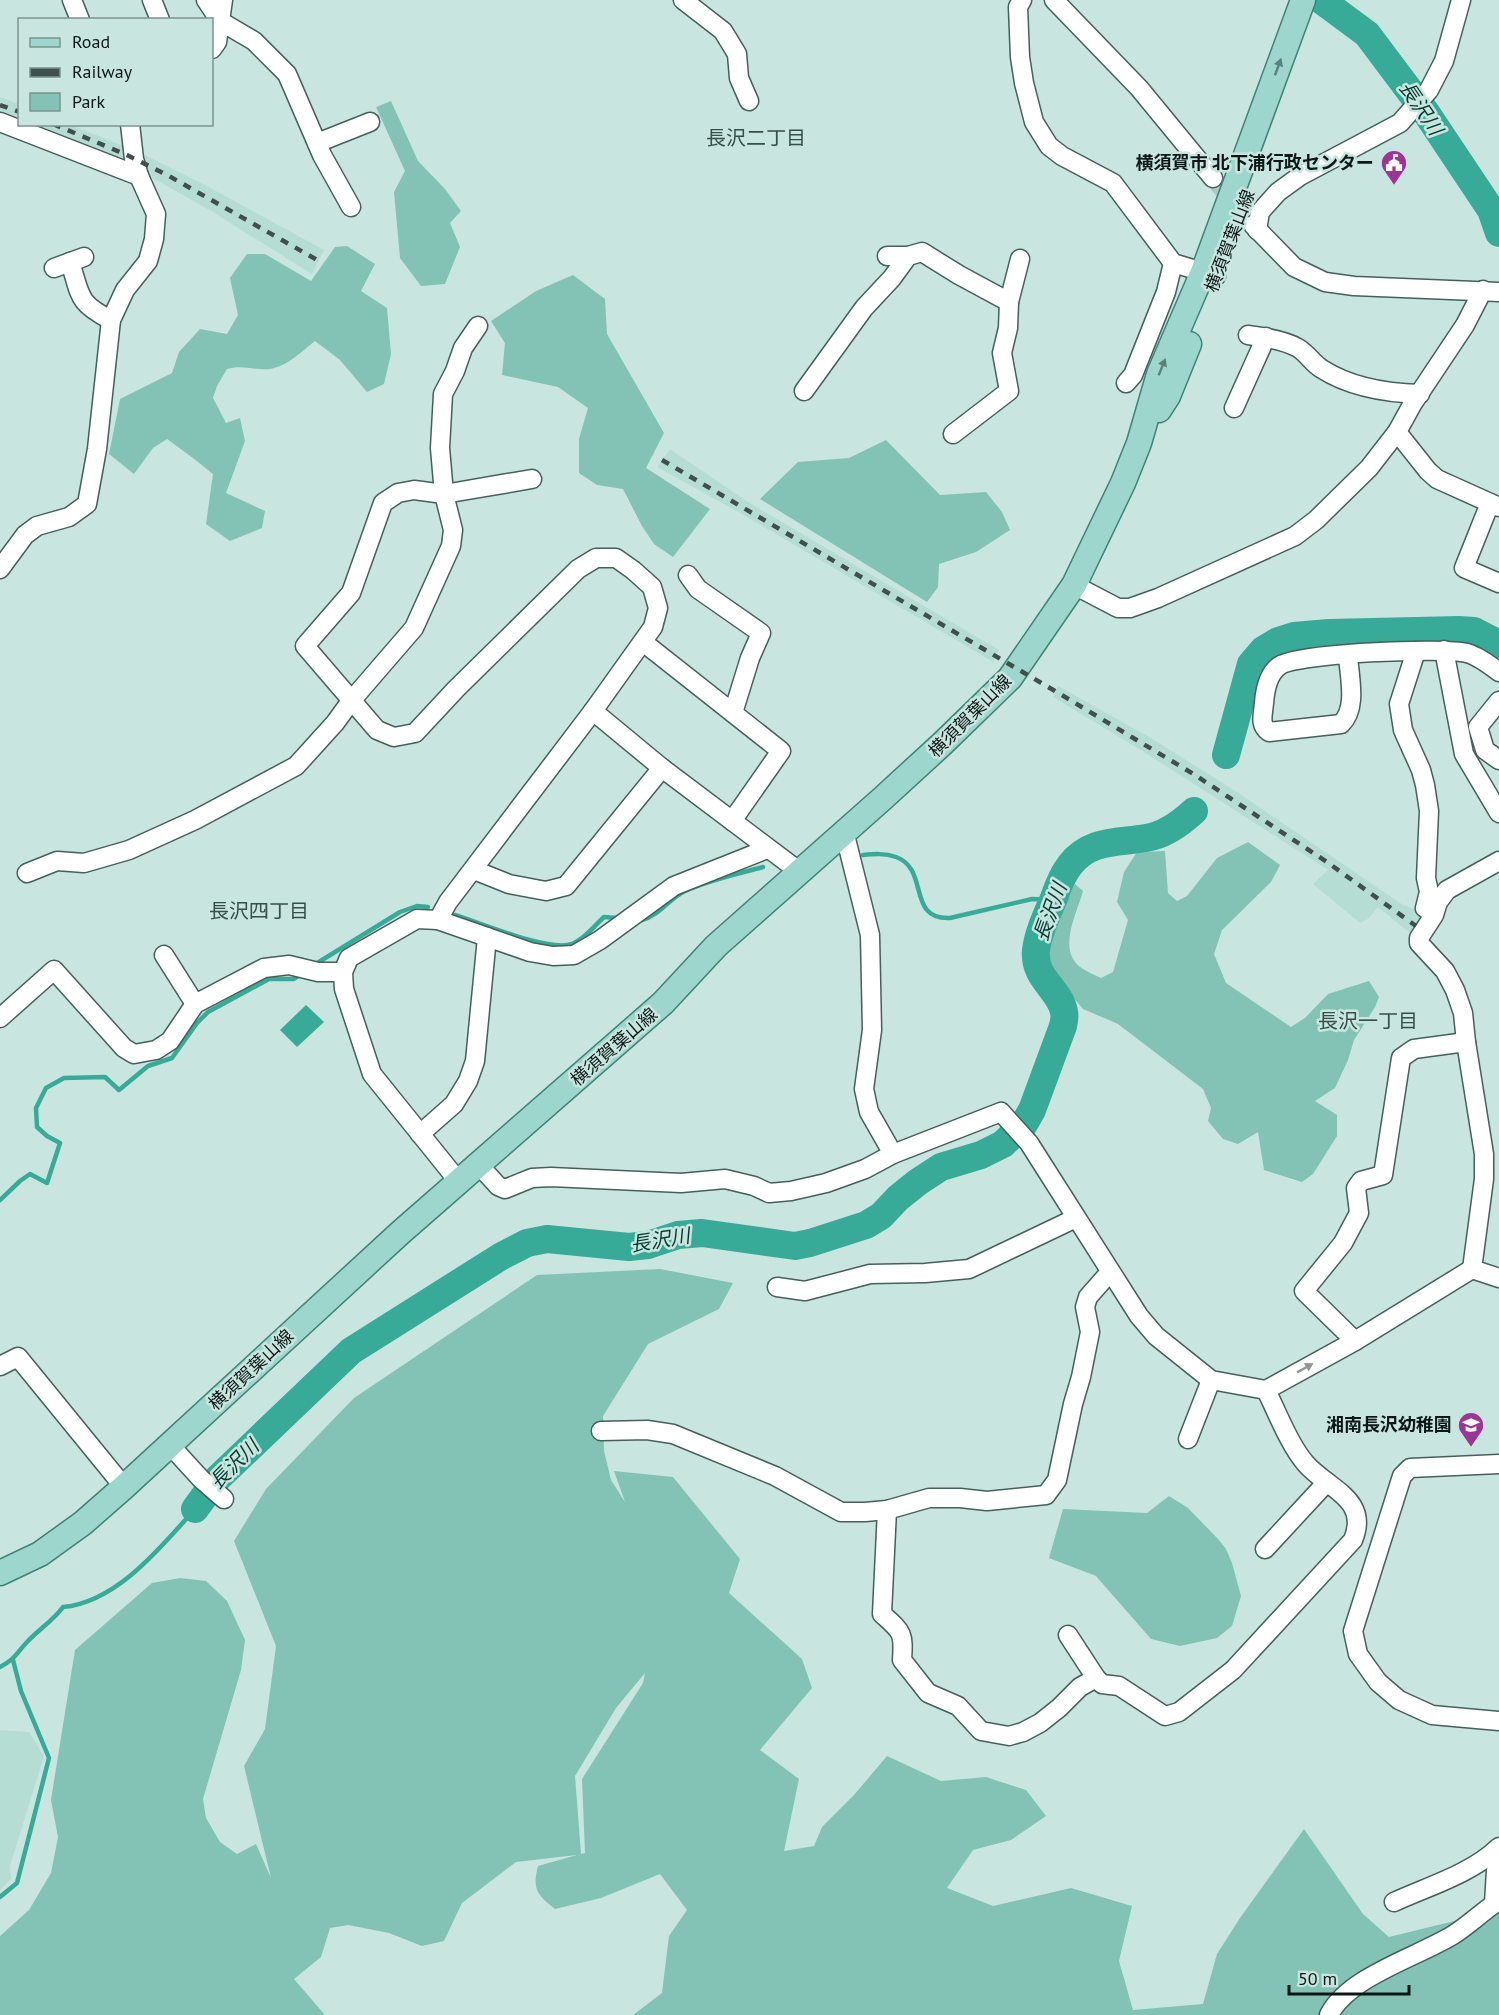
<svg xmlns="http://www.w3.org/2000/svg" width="1499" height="2015" font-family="'PT Sans','Noto Sans JP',sans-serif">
	<rect width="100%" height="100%" fill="#c8e6df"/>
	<!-- built -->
	<g fill="#b6ddd4">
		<path d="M0,97L19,104V121L0,114Z"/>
		<path d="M29,125H71L126,147V163Z"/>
		<path d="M139,152L205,185L324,250L312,274L211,211L142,172Z"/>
		<path d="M670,449L748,502L999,650L993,662L742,514L657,467Z"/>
		<path d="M1058,686L1151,738L1240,794L1403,905L1425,913L1411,934L1378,907L1368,919L1360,923L1313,884L1328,870L1144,752L1053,697Z"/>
		<path d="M0,1730L29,1732L44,1756L10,1866L11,1879L0,1890Z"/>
	</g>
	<!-- green -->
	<g fill="#82c3b6" fill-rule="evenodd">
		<path d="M391,101L418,161L445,189L461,211L450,223L460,247L445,284L421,286L400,258L394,192L405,171L376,107Z"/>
		<path d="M347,246L375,264L361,291L387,308L391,354L384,384L367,392L340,360L315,341C302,351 288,366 270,369C256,371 242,364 227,369L217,386L213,398L226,423L240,418L245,441L226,493L265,511L262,528L230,541L206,524L213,474L193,458L167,439L153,448L134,474L109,454L120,399L172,373L179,352L200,329L227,334L238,315L230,278L247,254H265L311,281L335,247Z"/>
		<path d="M573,275L605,299L607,334L664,433L646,468L710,509L673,557L654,544L642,526L623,489L597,485L579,473V439L588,408L558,387L502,375L505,343L491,321L536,291Z"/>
		<path d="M886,440L940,495L986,492L1002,512L1010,530L976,552L939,564L938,587L927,602L760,499L798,462L849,458Z"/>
		<path d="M1248,842L1280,865L1271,882L1222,930L1214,954L1226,983L1291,1027L1305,1018L1328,994L1369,981L1379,997L1375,1007L1354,1040L1348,1060L1335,1088L1315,1101L1337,1115V1136L1313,1174L1302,1182L1264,1170L1258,1132L1238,1144L1223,1139L1208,1121L1211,1108L1203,1089L1118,1024L1083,1009L1056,977L1045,956L1051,931L1075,884L1083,891C1077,913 1057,949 1080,967C1086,971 1094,975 1101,978L1113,972L1128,920L1117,902L1124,872L1137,852L1165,851L1168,893L1177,901L1187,896L1217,858Z"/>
		<path d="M660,1269L733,1283L719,1309L648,1344L603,1416L604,1451L611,1480L625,1502L614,1471L673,1477L740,1559L729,1593L802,1659L812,1688L760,1750L799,1779L784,1851L814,1846L822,1827L854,1795L887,1756L941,1781L986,1777L1026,1790L1046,1816L1011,1840L973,1850L947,1888L993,1906L1071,1888L1132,1906L1119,1961L1133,2010L1203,2004L1217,1954L1240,1918L1304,1829L1363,1914L1389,1937L1499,1910V2015H633L662,1993L669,1936L687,1910L660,1874L601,1898L555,1909C537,1895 532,1889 538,1866L577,1855L516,1862L462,1903L444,1941L422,1946L389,1933L348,1925L330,1928L321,1957L294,1979L325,2015H0V1936L29,1910L51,1873L58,1837L51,1800L75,1650L152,1583L180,1578L206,1581L227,1601L245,1640L241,1670L203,1799L206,1818L220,1842L237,1854L256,1844L271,1878L244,1766L265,1729L276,1646L234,1541L266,1489L354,1398L537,1275ZM645,1673L643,1683L582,1779L585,1853L581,1854L575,1776L616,1708Z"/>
		<path d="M1169,1496L1188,1508L1218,1539L1226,1549L1232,1563L1241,1596L1232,1626L1217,1638L1180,1646L1151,1639L1096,1576L1049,1558L1063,1509L1147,1513Z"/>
	</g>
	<!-- water -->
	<path fill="#38ab98" d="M306,1005L324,1022L297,1047L280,1030Z"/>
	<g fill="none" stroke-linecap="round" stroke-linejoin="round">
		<!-- stream -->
		<g stroke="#38ab98" stroke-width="4.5">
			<path d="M863,855C874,854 885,853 896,857C930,869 906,920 950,918L1032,899L1053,900"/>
			<path d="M455,915C481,923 548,952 572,944C585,939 594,926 604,917L617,918"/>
			<path d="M642,920C659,916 670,898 685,891C709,880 738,874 763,867"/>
			<path d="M314,965L400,912L417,906L428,907"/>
			<path d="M0,1200L20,1181L30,1174L47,1183L60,1143L47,1136L37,1127L36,1108L46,1088L64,1078L105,1077L119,1090L148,1066L172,1058L197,1023L208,1012L269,979H294L303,973"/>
			<path d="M0,1667C17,1658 16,1653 28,1641C39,1629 54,1620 63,1607C117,1602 161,1547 195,1509"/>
			<path d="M0,1897L17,1883L49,1758L21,1691L13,1660"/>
		</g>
		<!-- river -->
		<g stroke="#38ab98" stroke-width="28">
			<path d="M1321,0L1367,34L1427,114L1491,210L1499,233"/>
			<path d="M1226,755L1251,664L1263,650L1278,641L1294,636L1329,633L1459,630L1474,631L1499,644"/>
			<path d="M195,1509L217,1479L351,1351L500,1257L527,1243L547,1239L629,1247L648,1245L678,1235L702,1233L795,1246L810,1243L866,1225L881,1216L898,1198L918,1182L941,1167L981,1155L1003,1144L1024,1124L1032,1110L1063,1026C1064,1022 1065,1016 1064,1012C1060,989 1033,979 1036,950C1038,933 1047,914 1054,898C1058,886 1063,874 1070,865C1090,839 1118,843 1146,838C1165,835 1180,824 1194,811"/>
		</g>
		<!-- minor-tunnel -->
		<path stroke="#acc7c1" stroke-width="18" stroke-dasharray="18 9" stroke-linecap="butt" d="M1213,178L1253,225"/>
		<!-- minor casing -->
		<g stroke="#44605a" stroke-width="21">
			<g id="minor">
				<path d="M72,0L80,20"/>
				<path d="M152,0L160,20"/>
				<path d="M206,0L220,21L254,41L287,74L322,155L351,207"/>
				<path d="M683,0L723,31L737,54L739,78L749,101"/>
				<path d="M1022,0L1018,7L1020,57L1024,83L1034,122L1049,146L1062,156L1113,183L1173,263L1216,276"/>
				<path d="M1054,0L1139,88L1213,178"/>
				<path d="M212,49L217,42L223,0"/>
				<path d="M0,122L139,176"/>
				<path d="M317,143L370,122"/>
				<path d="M1253,225L1294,267L1325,282L1354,286L1499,292"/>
				<path d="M1257,230L1260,212L1278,192L1300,176L1400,123L1429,90L1444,61L1461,0"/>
				<path d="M887,256H908L922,252L959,275L1009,302L1008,328L1002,353L1009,391L953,434"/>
				<path d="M70,262C81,296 77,303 111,320"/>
				<path d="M54,268L84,257"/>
				<path d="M1009,302L1020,259"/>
				<path d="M1248,335C1264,337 1284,340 1298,348C1307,353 1313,364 1322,369C1350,387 1387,393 1420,394"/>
				<path d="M1126,383L1133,375L1166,292L1173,263"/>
				<path d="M804,391L864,308L892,278L908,256"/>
				<path d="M1234,408L1266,337"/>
				<path d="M1397,432L1428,471L1437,479L1499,507"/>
				<path d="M1490,503L1464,568L1499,583"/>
				<path d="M0,569L25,535L37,526L69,517L87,504L97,449L111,320L125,290L148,261L154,239L156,214L139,176L134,159L130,124"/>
				<path d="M688,575L698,589L761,633L750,658L733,713"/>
				<path d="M1074,585L1118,608H1130L1158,598L1295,536L1316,520L1369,468L1397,432L1413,403L1465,325L1483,290"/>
				<path d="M643,642L781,751L732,821"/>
				<path d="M1444,650L1464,754L1499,813"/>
				<path d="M1416,651L1399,704L1403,730L1421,770L1425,785L1429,811L1426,878L1429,892L1425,908L1432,913"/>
				<path d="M1348,655C1349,676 1358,708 1341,724L1269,732C1259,725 1263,715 1264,703C1265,690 1268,674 1279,666C1296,653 1444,647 1467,653C1478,656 1490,665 1499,672"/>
				<path d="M1499,701L1478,727L1485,750L1499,760"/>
				<path d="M593,711L662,768L800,872"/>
				<path d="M844,831L870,935L872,1030L864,1089L869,1112L893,1154"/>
				<path d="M474,870L509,884L546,891L566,886L662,768"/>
				<path d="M27,873L57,861L84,863L129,850L195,820L296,766L335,723L351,701L414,628L451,546L453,530L444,494L440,448L443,394L455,371L463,348L478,326"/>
				<path d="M438,920L448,902L593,711L653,627L658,608L652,587L633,570L616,558H596L578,569L456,689L415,733L394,737L377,730L305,646L351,593L383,503L398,493L414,490L444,494L532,479"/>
				<path d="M164,955L195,1004"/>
				<path d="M0,1018L54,970L124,1048L134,1054L156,1050L170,1041L195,1004L264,968L289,965L318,972H343"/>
				<path d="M420,1134L454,1104L468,1081L475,1061L487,937L530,952L553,956L574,955L600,940L674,886L767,849"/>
				<path d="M479,1165L498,1186L505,1189L532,1178L551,1177L681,1183L725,1179L754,1186L769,1193L791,1191L826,1183L865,1169L893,1154L1001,1112L1029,1143L1139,1316L1156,1336L1211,1380L1266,1390L1355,1341L1472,1269L1499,1278"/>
				<path d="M459,1182L372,1074L344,989L343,972L349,958L417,919L438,920L487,937"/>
				<path d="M1472,1269L1484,1179V1154L1466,1042L1463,1013L1455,990L1445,971L1419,943V938L1434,915L1438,902L1447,890L1499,861"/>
				<path d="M777,1287L805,1291L870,1274L925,1273L969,1269L1076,1218"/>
				<path d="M1355,1341L1304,1291L1343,1243L1359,1213L1356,1188L1361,1181L1383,1175L1401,1058L1414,1049L1466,1042"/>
				<path d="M0,1366L18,1357L124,1487"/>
				<path d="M601,1431L647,1430L673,1434L775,1476L841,1512H865L887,1510L929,1498H960L987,1501L1046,1495L1057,1480L1073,1404L1081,1377L1090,1332L1085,1307L1088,1297L1110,1272"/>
				<path d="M1188,1439L1211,1380"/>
				<path d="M169,1444L201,1479L224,1499"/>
				<path d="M1499,1464L1410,1468L1402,1476L1353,1631L1358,1654L1378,1682L1399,1700L1432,1715L1499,1721"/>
				<path d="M887,1510L882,1614C902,1632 904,1632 902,1660L928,1693L958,1706L981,1731L1009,1736L1023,1732L1040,1723L1059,1708L1080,1687L1096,1678"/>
				<path d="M1265,1549L1327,1482"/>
				<path d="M1068,1635L1096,1678L1102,1684L1119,1686L1165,1716L1179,1712L1233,1670L1353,1540C1370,1499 1328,1489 1306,1464C1290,1446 1277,1412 1266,1390"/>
				<path d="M1394,1902C1429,1886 1471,1874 1499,1847"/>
				<path d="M1329,2015C1348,1977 1417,1957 1453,1935C1467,1926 1480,1914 1494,1904L1496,1870L1499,1865"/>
			</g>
		</g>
		<!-- major casing -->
		<g stroke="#3f8276" stroke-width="27">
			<g id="major">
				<path d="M1159,410L1168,396L1189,344"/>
				<path d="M0,1573L40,1554L83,1523L124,1487L400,1233L663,1003L716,946L882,799L942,744L1010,678L1074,585L1123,483L1139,443L1159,374L1203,272L1303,0"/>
			</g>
		</g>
		<!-- minor -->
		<use href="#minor" stroke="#fff" stroke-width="18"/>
		<!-- major -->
		<use href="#major" stroke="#9cd6cc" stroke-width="24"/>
		<!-- rail -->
		<g stroke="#3f4f4c" stroke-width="4.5" stroke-dasharray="8 8" stroke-linecap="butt">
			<path d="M0,105L20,112"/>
			<path d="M53,124L127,155L169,176L319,261"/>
			<path d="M662,460L1055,691L1195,775L1327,862L1416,926"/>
		</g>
	</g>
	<!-- one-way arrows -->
	<defs><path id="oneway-solid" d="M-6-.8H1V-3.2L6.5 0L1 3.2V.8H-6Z" transform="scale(1.5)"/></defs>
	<g fill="#5c807a">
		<use href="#oneway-solid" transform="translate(1278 67) rotate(-70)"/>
		<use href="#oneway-solid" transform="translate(1162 367) rotate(-68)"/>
	</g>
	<use fill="#929796" href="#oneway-solid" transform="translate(1305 1368) rotate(-29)"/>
	<!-- icons -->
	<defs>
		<g id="civic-pin" transform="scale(1.35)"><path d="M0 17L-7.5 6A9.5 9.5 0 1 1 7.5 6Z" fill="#9d3597" stroke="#c8e6df"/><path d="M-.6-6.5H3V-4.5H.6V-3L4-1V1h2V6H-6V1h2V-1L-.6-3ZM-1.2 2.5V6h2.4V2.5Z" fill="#fff"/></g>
		<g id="school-pin" transform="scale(1.35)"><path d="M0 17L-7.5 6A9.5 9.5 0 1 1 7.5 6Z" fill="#9d3597" stroke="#c8e6df"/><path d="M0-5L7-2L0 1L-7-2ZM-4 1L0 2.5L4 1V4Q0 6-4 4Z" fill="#fff"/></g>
	</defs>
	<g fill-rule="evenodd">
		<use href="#civic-pin" x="1394" y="163"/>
		<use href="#school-pin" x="1471" y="1425"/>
	</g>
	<g text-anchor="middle" stroke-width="5" stroke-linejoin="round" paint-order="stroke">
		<!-- poi labels -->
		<g font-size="18" font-weight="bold" fill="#0d1816" stroke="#c8e6df" text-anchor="end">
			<text x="1374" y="169">横須賀市 北下浦行政センター</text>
			<text x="1452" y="1431">湘南長沢幼稚園</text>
		</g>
		<!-- street labels -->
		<g font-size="18" fill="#0d1816" stroke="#c8e6df">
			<text transform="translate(1230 241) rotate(-69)" y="6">横須賀葉山線</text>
			<text transform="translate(970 716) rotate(-45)" y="6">横須賀葉山線</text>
			<text transform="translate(614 1047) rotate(-41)" y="6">横須賀葉山線</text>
			<text transform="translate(251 1370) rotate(-43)" y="6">横須賀葉山線</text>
		</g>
		<!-- water labels -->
		<g font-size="20" font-style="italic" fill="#063b33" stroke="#c8e6df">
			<text transform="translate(1421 108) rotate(56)" y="7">長沢川</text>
			<text transform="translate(1050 912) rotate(-70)" y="7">長沢川</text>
			<text transform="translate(660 1240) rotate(-9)" y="7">長沢川</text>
			<text transform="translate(234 1464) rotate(-45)" y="7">長沢川</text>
		</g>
		<!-- neighbourhood labels -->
		<g font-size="20" fill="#354f4a" stroke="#c8e6df">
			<text x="756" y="145">長沢二丁目</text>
			<text x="259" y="918">長沢四丁目</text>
			<text x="1368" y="1028">長沢一丁目</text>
		</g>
	</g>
	<!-- legend -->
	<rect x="18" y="18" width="195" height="108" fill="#c8e6df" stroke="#7d948f" stroke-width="1.5"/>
	<rect x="30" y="38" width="30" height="9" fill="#9cd6cc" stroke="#7d948f" stroke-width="1.5"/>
	<text x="72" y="48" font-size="18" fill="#0d1816">Road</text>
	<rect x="30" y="68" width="30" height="9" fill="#3f4f4c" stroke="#7d948f" stroke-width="1.5"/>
	<text x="72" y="78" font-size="18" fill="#0d1816">Railway</text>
	<rect x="30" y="93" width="30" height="18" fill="#82c3b6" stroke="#7d948f" stroke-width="1.5"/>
	<text x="72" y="108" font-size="18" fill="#0d1816">Park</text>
	<!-- scale -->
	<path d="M1289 1985v9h120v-9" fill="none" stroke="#0d1816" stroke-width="3"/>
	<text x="1298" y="1985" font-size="18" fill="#0d1816" stroke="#c8e6df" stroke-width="4.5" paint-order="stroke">50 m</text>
</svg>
